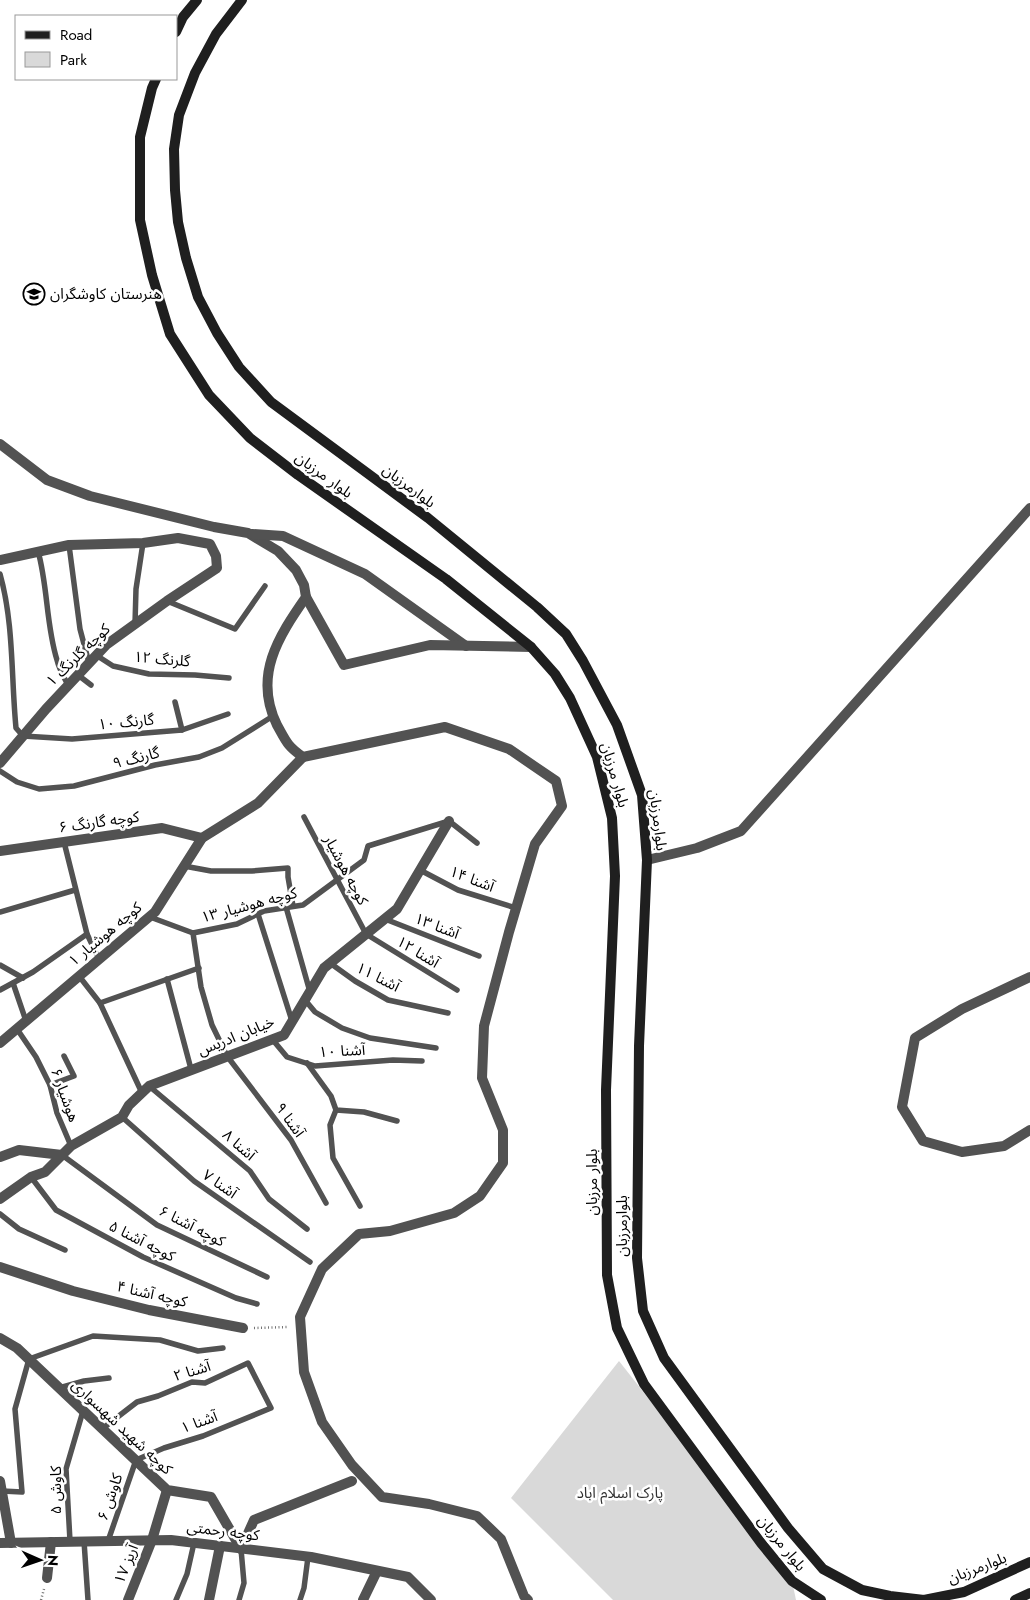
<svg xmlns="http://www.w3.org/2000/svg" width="1030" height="1600" font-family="Jost,'Noto Sans Arabic',sans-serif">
	<rect width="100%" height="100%" fill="#fff"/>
	<!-- green -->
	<path fill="#d9d9d9" d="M619,1361L792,1581L796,1600H613L511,1498Z"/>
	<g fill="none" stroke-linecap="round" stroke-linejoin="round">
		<!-- path -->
		<g stroke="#747474" stroke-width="2.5" stroke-dasharray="1 2.5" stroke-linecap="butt">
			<path d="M254,1328L289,1327"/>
			<path d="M41,1600L44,1589"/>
		</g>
		<!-- service -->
		<g stroke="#525252" stroke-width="5.5">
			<path d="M69,545L80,629L89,663"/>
			<path d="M38,551C48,587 46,625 57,660C59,669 64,677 68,685"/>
			<path d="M0,574C14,624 11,677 16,728L23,736L72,739L182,730L228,714"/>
			<path d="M167,601L235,629L265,586"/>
			<path d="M135,624L136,589L143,543"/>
			<path d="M96,655L113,666L149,674L195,675L229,678"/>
			<path d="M78,675L91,685"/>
			<path d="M175,702L182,730"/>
			<path d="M0,771L17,782L39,789L74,786L155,765L199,757L222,748L273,716"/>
			<path d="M304,817L366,934L457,990"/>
			<path d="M64,842L87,934L99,959"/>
			<path d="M184,866L211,871H252L288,868V877L293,906"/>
			<path d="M420,870L458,890L516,908"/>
			<path d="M286,907L310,992"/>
			<path d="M0,912L75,890"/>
			<path d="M258,914L292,1021"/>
			<path d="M150,917L193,933L237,924L264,911L303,905L364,860L368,846L449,821L477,843"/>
			<path d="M385,919L479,956"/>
			<path d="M193,933L201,987L212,1025L227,1056L291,1140L326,1203"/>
			<path d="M330,963L355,981L388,1000L448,1013"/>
			<path d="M0,965L23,978"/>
			<path d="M79,976L100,1003L142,1093"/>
			<path d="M167,979L191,1069"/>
			<path d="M13,983L26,1021"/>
			<path d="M0,990L33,972L87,934"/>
			<path d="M305,1000L315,1012L342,1028L370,1038L436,1048"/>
			<path d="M100,1003L199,968"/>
			<path d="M17,1029L36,1057L50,1085L57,1113L71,1146"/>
			<path d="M272,1039L287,1057L315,1066L393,1060L422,1061"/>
			<path d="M307,1063L331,1096L336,1110L364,1112L397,1121"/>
			<path d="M50,1085L74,1076L64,1056"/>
			<path d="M149,1086L250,1171L269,1199L307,1229"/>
			<path d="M336,1110L330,1125L333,1158L360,1206"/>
			<path d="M122,1117L194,1181L310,1262"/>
			<path d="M62,1155L157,1225L267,1277"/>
			<path d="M31,1177L56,1210L143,1257L236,1298L257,1304"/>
			<path d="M0,1214L19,1229L65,1250"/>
			<path d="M59,1388L84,1381L109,1378"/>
			<path d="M102,1429L137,1402L158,1396L192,1382L205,1383L248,1363L271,1408L203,1436L164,1448L136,1460L108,1541"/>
			<path d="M2,1491L22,1492L15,1409L29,1359L93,1336L160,1340L198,1351L223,1348"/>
			<path d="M70,1541L66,1469L83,1411"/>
			<path d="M84,1541L88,1600"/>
			<path d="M176,1600L187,1574L194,1543"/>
			<path d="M239,1600L244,1583L241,1549"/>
			<path d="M300,1600L304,1588L308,1557"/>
		</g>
		<!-- minor -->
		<g stroke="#525252" stroke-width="10">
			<path d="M0,444L47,480L90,496L214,527L248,533L278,551L296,570L304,585L306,597C278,637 253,676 277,725C286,741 287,746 303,757L445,727L509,749L556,781L562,806L535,844L509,932L484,1026L482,1078L503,1130V1163L480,1196L454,1213L390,1231L359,1234L322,1269L300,1317L304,1372L322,1422L352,1465L382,1497L429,1504L477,1516L501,1539L524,1596L528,1600"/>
			<path d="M252,534L283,536L365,574L466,646"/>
			<path d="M0,560L69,545L143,543L178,538L210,544L216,556L217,568L167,601L106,645L46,709L0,763"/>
			<path d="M306,597L344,665L430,645L531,647"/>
			<path d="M0,851L162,828L202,838"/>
			<path d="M647,860L697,848L741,831L1030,508"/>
			<path d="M1030,977L962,1009L915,1038L902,1107L923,1141L962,1152L1004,1146L1030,1130"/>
			<path d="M0,1043L155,912L202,838L258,803L303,757"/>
			<path d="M0,1157L19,1150L62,1155"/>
			<path d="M0,1199L31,1177L45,1172L71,1146L122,1117L129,1105L149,1086L284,1035L324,968L397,909L449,821"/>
			<path d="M0,1267L73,1291L149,1310L243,1328"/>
			<path d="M0,1338L17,1348L167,1490L211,1497L241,1549"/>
			<path d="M0,1481L11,1543"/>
			<path d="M0,1543L171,1540L311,1557L408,1577L431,1600"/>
			<path d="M241,1549L254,1520L352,1481"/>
			<path d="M47,1578L51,1542"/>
			<path d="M128,1600L152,1540L167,1490"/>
			<path d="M209,1600L220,1546"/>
			<path d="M363,1600L377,1571"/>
		</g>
		<!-- secondary -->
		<g stroke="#1f1f1f" stroke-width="10">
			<path d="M242,0L216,34L195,73L179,115L174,149L175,190L178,222L186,258L198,297L217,333L239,367L271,402L428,518L537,607L566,634L583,661L617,725L642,795L647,860L639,1046L637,1258L643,1311L664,1358L788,1528L823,1569L862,1590L890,1596L924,1600L964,1592L1030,1562"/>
			<path d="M176,32L183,17L197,0"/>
			<path d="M156,79L152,88L140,137V220L152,275L170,334L209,395L250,438L298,475L446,579L531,647L555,674L570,698L597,757L612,818L615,876L606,1090L607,1275L617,1328L644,1384L761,1543L792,1581L821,1600"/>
			<path d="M1015,1600L1030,1593"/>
		</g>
	</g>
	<!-- icons -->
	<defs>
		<g id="school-ring" transform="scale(1.125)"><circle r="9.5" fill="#fff" stroke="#000" stroke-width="1.5"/><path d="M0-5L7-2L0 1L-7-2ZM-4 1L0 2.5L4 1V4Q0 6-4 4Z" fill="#000"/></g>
	</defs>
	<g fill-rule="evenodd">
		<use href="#school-ring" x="34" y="294"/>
	</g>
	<g text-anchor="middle" stroke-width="5" stroke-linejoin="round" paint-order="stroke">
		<!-- poi labels -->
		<g font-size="15" fill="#000" stroke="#fff" text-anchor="start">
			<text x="50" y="299">هنرستان کاوشگران</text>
		</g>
		<!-- street labels -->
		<g font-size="15" fill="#000" stroke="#fff">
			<text transform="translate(324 475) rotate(36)" y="5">بلوار مرزبان</text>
			<text transform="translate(409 486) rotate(37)" y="5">بلوارمرزبان</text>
			<text transform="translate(78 655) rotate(-44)" y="5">کوچه گلرنگ ۱</text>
			<text transform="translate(162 659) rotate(5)" y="5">گلرنگ ۱۲</text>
			<text transform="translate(126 722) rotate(-5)" y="5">گارنگ ۱۰</text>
			<text transform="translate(136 758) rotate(-14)" y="5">گارنگ ۹</text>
			<text transform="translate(615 775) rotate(74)" y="5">بلوار مرزبان</text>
			<text transform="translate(658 820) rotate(83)" y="5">بلوارمرزبان</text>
			<text transform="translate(99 822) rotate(-8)" y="5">کوچه گارنگ ۶</text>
			<text transform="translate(346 870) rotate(62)" y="5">کوچه هوشیار</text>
			<text transform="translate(472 879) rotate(21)" y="5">آشنا ۱۴</text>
			<text transform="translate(249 905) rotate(-15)" y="5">کوچه هوشیار ۱۳</text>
			<text transform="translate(437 926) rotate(21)" y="5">آشنا ۱۳</text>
			<text transform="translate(105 934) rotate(-40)" y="5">کوچه هوشیار ۱</text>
			<text transform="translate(418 952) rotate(31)" y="5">آشنا ۱۲</text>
			<text transform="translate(378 977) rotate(27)" y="5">آشنا ۱۱</text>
			<text transform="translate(236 1036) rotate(-22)" y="5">خیابان ادریس</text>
			<text transform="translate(342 1051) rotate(-3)" y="5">آشنا ۱۰</text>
			<text transform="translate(65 1095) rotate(70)" y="5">هوشیار ۶</text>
			<text transform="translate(290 1120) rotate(54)" y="5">آشنا ۹</text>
			<text transform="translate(239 1145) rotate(41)" y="5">آشنا ۸</text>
			<text transform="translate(592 1182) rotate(-90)" y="5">بلوار مرزبان</text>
			<text transform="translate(220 1184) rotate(35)" y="5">آشنا ۷</text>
			<text transform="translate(192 1226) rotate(27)" y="5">کوچه آشنا ۶</text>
			<text transform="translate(622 1226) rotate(-90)" y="5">بلوارمرزبان</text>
			<text transform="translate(142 1241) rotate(27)" y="5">کوچه آشنا ۵</text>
			<text transform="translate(152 1294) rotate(13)" y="5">کوچه آشنا ۴</text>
			<text transform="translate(192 1371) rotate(-17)" y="5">آشنا ۲</text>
			<text transform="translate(199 1422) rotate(-20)" y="5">آشنا ۱</text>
			<text transform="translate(122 1427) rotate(43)" y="5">کوچه شهید شهسواری</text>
			<text transform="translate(56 1490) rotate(-90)" y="5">کاوش ۵</text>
			<text transform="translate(110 1497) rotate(-71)" y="5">کاوش ۶</text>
			<text transform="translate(223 1531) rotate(7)" y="5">کوچه رحمتی</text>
			<text transform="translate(782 1543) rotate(51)" y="5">بلوار مرزبان</text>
			<text transform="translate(126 1564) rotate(-68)" y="5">آریز ۱۷</text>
			<text transform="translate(977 1568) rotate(-21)" y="5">بلوارمرزبان</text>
		</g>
		<!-- park labels -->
		<g font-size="15" fill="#303030" stroke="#fff">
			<text x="620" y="1498">پارک اسلام اباد</text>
		</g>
	</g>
	<!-- legend -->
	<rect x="15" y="15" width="162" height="65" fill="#ffffff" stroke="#999999"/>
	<rect x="25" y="31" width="25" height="8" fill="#1f1f1f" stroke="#999999"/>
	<text x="60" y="40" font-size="15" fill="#000000">Road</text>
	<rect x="25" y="52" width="25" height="15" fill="#d9d9d9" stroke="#999999"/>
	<text x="60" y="65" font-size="15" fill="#000000">Park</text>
	<!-- north arrow -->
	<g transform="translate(40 1560) rotate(92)" stroke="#ffffff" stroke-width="4" paint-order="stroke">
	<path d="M0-4L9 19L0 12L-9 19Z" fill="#000000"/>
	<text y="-8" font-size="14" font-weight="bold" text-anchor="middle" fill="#000000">N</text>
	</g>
</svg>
